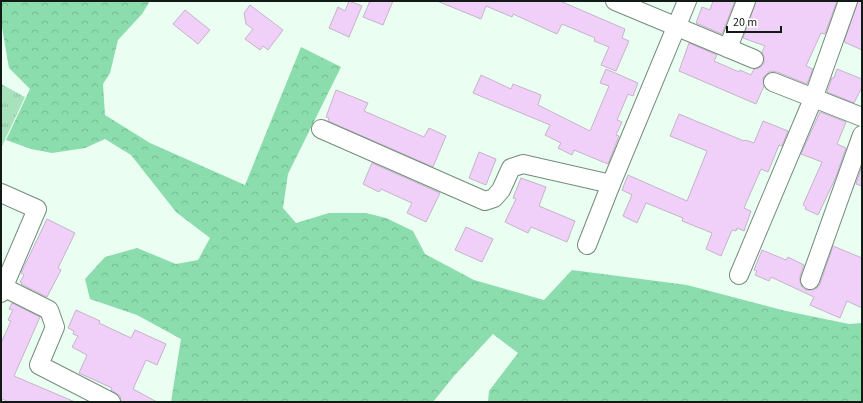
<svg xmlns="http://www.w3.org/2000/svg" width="863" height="403" font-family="'Source Sans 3',sans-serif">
	<defs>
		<pattern id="forest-crowns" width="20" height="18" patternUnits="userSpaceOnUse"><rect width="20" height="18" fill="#8bddad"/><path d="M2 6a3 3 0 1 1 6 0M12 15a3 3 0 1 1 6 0" fill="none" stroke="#77bd94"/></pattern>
		<pattern id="park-tufts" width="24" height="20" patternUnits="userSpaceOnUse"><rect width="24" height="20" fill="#a7e2bd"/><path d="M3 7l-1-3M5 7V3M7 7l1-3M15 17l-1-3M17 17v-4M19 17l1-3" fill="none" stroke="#8fc1a2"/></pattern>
	</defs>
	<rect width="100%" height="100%" fill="#eafef1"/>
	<!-- forest -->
	<path fill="url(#forest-crowns)" d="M1,1H150L142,14L118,40L110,73L103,84L105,115L150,143L245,185L301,47L341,67L288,174L283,208L296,223L329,213H366L386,218L413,231L425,254L474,280L544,300L572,270L687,285L786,311L849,324L862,323V402H488L489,391L518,353L493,334L454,376L433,402H171L181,339L137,315L90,299L85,279L105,257L137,248L176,264L198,260L210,238L176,212L131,155L105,139L85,148L52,153L31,149L6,140L30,89L9,68L1,22Z"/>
	<!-- park -->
	<path fill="url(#park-tufts)" d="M1,84L25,97L1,148Z"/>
	<!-- building -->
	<g fill="#f0d0f8" stroke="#c5b4c9">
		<path d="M349,1L362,6L349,37L329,28L338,7L345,11Z"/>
		<path d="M370,1H393L383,25L363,17Z"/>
		<path d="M437,1H560L625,29L622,38L629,41L616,71L601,65L609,47L594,41L595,38L562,24L557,34L513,14L512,17L486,6L481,19Z"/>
		<path d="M713,1H735L722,34L696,23L702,7L710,10Z"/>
		<path d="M756,1H837L825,34L821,33L806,66L813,69L807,84L777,72L770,71L763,78L764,86L756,104L679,71L689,43L717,55L714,61L739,72L740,70L751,75L754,69L761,67L764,63V57L762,52L765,46L743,38Z"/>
		<path d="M858,1H862V50L844,42Z"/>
		<path d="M250,5L283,30L268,50L263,46L260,50L245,39L253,29L246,24L244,13Z"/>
		<path d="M185,10L210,30L198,44L173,24Z"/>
		<path d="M606,69L638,83L633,96L628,94L617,120L622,122L616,135L619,136L608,164L574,150L572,155L558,148L561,143L545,135L550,125L473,93L481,75L511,89L513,84L541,95L538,105L590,131L609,86L600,83Z"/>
		<path d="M837,69L862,79V87L854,103L827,92L832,78H834Z"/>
		<path d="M336,90L368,103L364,111L424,137L429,128L446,136L433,167L328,121L329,118L326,117Z"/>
		<path d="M820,112L846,122L837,144L846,148L836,177L818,215L805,209L806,207L803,205L822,162L801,154Z"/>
		<path d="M679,114L744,141L745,140L754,143L763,121L788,131L782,146L779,145L768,172L761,169L744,208L751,211L744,231L737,228L736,231L732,230L721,256L706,249L712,233L682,221L683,218L646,203L637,223L623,216L632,195L622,190L628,175L687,201L707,151L670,136Z"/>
		<path d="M479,152L496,159L486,185L469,178Z"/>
		<path d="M372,163L440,193L426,222L407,213L412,203L381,189L379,192L363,184Z"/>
		<path d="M862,166V186L856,184Z"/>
		<path d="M521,178L546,187L539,206L575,221L567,242L531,227L528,233L505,222L516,199L513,198Z"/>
		<path d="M47,219L75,233L58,268L61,270L47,297L21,284L22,283L20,282L24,275L21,273Z"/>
		<path d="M466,227L493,239L482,262L455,250Z"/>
		<path d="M833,246L862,258V308L847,301L840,318L810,305L814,297L771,277L769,281L755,275L757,271L754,270L762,250L786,260L788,257L804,265L800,276V282L802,287L806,290H812L817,288L820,284Z"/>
		<path d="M12,303L40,317L14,376L75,402H8L3,399L1,402V343L11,321L8,320L13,310L9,309Z"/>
		<path d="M76,310L100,321L99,323L131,338L135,330L166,344L157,365L146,360L133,389L157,402H121L120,396L111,390L112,388L79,373L87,355L72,347L78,336L73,334L74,331L68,328Z"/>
	</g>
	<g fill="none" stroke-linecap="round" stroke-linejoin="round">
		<!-- minor casing -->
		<g stroke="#748b7c" stroke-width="20">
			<g id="minor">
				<path d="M615,1L754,59"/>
				<path d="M728,48L746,1"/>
				<path d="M773,82L862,117"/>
				<path d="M321,129L485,201L494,198L501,190L511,168L523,164L611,184"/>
				<path d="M1,193L37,209L1,293"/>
				<path d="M587,245L611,184L687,1"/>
				<path d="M739,275L813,99L848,1"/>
				<path d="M810,280L862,135"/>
				<path d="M3,287L49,310L55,327L39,365L111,402"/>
			</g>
		</g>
		<!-- minor -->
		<use href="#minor" stroke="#fff" stroke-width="18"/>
	</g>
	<!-- border -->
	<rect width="863" height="403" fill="none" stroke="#111a14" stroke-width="4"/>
	<!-- scale -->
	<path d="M727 26v6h54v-6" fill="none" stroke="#111a14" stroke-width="2"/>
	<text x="733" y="26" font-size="12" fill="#111a14" stroke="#ffffff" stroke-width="3" paint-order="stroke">20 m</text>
</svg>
